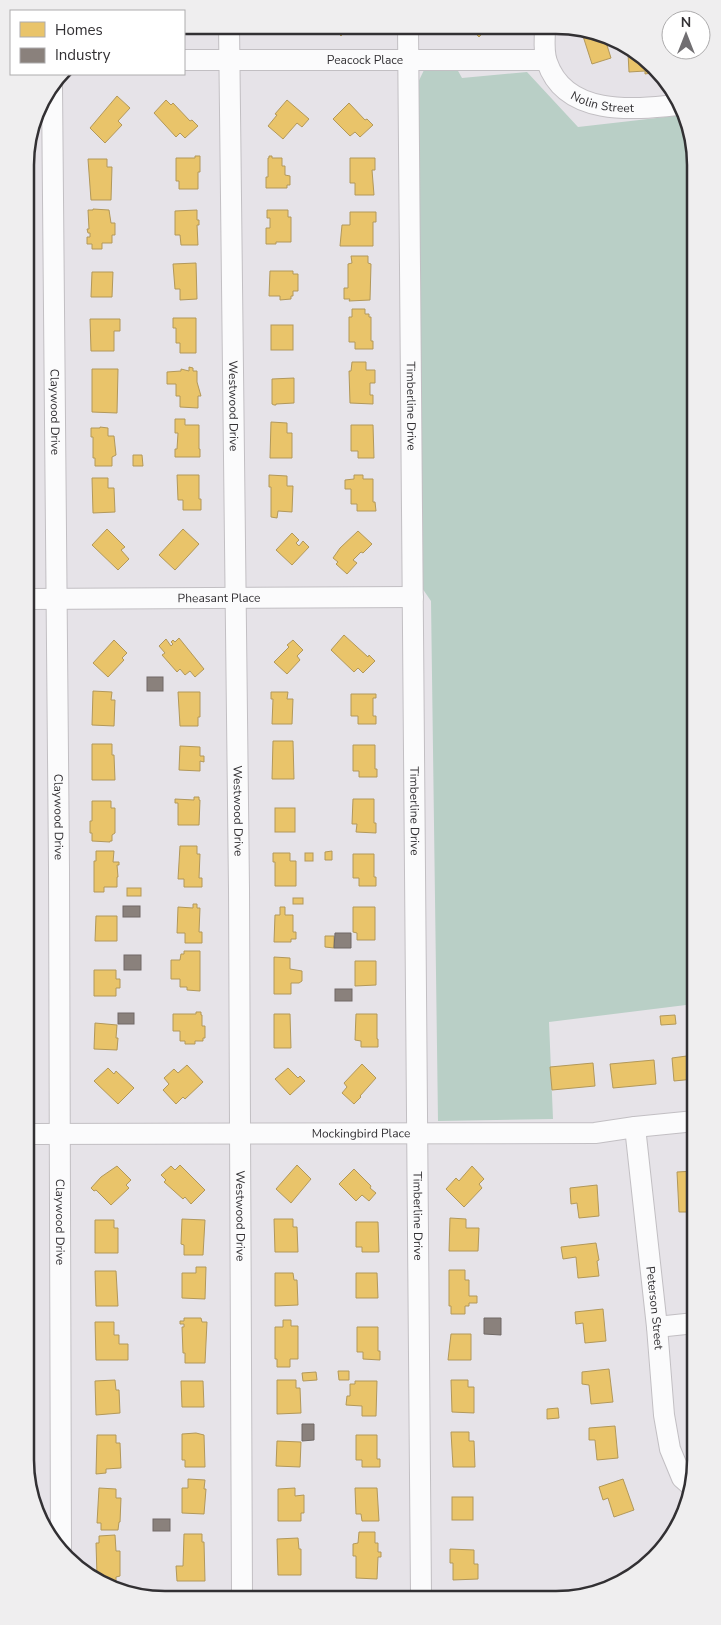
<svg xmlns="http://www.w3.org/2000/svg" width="721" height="1625" font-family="'Nunito Sans',sans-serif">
	<rect width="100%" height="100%" fill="#e6e3e8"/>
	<!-- green -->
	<path fill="#b9cfc6" d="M457,69L462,78L527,72L578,127L683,115L691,128L694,1004L549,1022L553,1119L438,1121L431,601L420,585L413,93L424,70Z"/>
	<!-- homes -->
	<g fill="#e9c46a" stroke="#b2985a">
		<path d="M285,26H299L292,33Z"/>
		<path d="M331,26H350L341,36Z"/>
		<path d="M469,27H489L479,37Z"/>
		<path d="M590,31L606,39H605L611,58L592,64L582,33Z"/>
		<path d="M634,52L649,60L655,70H651V73L645,74V71L629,72L628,53Z"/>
		<path d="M117,96L130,108L118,121L122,125L105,143L90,128Z"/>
		<path d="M166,100L171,105L173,103L190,121L192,120L198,126L185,138L180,133L176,137L154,113Z"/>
		<path d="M287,100L309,119L302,127L297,123L283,139L268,126L277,115L275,114Z"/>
		<path d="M349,103L365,120L367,119L373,125L360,137L355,132L350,136L333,119Z"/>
		<path d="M195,156H200V172H198V189H179V181H176V158H195Z"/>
		<path d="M269,156H272V158H282V166H285V175L290,176V185H287V188H266V177H268V158H269Z"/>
		<path d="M350,158H375V170H372L374,195H355V183H350Z"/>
		<path d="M88,159H107V167H112L111,200H91Z"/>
		<path d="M93,209L109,210L111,223H115V235H112V243H102V249H92V244H87V237H90V233H88L87,229H89L88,210H93Z"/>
		<path d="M197,210V220H199V225H197L198,245H181L180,235H175V211Z"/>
		<path d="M267,210H288V217H291V242H276V244H266V228H270V218H267Z"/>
		<path d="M350,212H376V222H373V246H340L342,225H350Z"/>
		<path d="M351,256H368V263L371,264L370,300L349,301L350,299H344V288H348V264L352,263Z"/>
		<path d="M196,263L197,299L180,300V289H175L173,264Z"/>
		<path d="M270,271H293V274H298V291H293V296H291V299L280,300V296H269Z"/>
		<path d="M92,272H113L112,297H91Z"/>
		<path d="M352,309H365V314H369V317H371V341H373V349H355V342H349V317H352Z"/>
		<path d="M173,318H196V353H180V343H176V328H173Z"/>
		<path d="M90,319H120V331H114V351H91Z"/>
		<rect x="271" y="325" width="22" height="25"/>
		<path d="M352,362H366V370H375V383H370V395H373V404L350,403L349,371H351Z"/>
		<path d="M189,367L193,368V371H197V382L201,396H198V408L180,407V396H176V384H167V372L181,371V369L189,371Z"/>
		<path d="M92,369H118L117,413L92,412Z"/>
		<path d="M294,378V403L276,404V405H274L272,404V379Z"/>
		<path d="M175,419H185V425H199V449H200V457H175V449H177L178,433H175Z"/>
		<path d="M271,422L287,423V433H292V458H270Z"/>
		<path d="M351,425H373L374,458H358V451H351Z"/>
		<path d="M100,427L108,428V436H114L116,455L112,457V466H95V458H93V437H91V428H100Z"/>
		<path d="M133,455H142L143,466H133Z"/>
		<path d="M177,475H199V499H201V510H183V500H178Z"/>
		<path d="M269,475L287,476V486H293L292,512L278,511L277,518L271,517V487H269Z"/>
		<path d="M354,475H363V479H373V502H375L376,511H357V504H351V489H345V480L354,479Z"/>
		<path d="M92,478H108V488H114L115,512L93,513Z"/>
		<path d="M107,529L125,547L121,550L129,559L118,570L92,545Z"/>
		<path d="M183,529L199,544L175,570L159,555Z"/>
		<path d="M358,531L372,544L363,553L361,552L353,560L357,563L347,574L336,564L338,562L333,558L340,548Z"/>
		<path d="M292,533L299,540L296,543L299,546L303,541L309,547L292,565L276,550Z"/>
		<path d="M344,635L368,657L369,655L375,661L363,673L358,668L354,672L331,650Z"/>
		<path d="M179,638L204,669L195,677L190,671L185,675L180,669L177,672L162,655L165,653L159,646L166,639L171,646L173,644L171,642L173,640L175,642Z"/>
		<path d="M114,640L127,653L122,658L124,660L108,677L93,663Z"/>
		<path d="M293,640L303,650L297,656L300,660L287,674L274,662L289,647L287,645Z"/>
		<path d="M93,691L112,692L111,700H115L114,726L92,725Z"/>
		<path d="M178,692H200V717H198V726H180Z"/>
		<path d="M271,692H288L287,699H293L292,724H272L273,699H271Z"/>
		<path d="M351,694H376V698H373V716H376V724H358V716H351Z"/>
		<path d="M273,741H293L294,779H272Z"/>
		<path d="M92,744H112V755H114L115,780H92Z"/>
		<path d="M353,745H375V769H377V777H359V771H353Z"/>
		<path d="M180,746L200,747V756H204V762L200,761V771L179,770Z"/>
		<path d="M194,797H199V800H200L199,825H178V803H175V799L194,800Z"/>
		<path d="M353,799H374V823H376V833L356,832L357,824H352Z"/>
		<path d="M92,801H111V808H115V833L112,835V841H110V842L92,841V833H90V821H92Z"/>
		<rect x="275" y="808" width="20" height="24"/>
		<path d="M180,846H197V854H200L199,878H202V887H184V879H178Z"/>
		<path d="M96,851H114L113,862H119V865H117L118,877H117V887H104V892H94V861H96Z"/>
		<path d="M332,851V860H325V852Z"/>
		<path d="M273,853H290V861H296V886H275V862H273Z"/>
		<rect x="305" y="853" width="8" height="8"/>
		<path d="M353,854H374V877H376V886H359V878H353Z"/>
		<rect x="127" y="888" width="14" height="8"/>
		<rect x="293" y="898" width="10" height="6"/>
		<path d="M193,904H197V908H200L199,932H202V943H185V933H177L178,907L193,908Z"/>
		<path d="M280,907H285V915H293V932H296V939H291V942H274L275,915H280Z"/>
		<path d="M353,907H375V940H357V933L353,932Z"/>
		<path d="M96,916H117V941H95Z"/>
		<path d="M325,936H334V948L325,947Z"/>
		<path d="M184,951H200V991L187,990V987H180V979H171V960H180L181,954H184Z"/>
		<path d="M274,957L290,958V969L302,971V981L299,983H291V994H274Z"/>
		<path d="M355,961H376V985L355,986Z"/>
		<path d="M94,970H116V979H120V988H116V996H94Z"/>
		<path d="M196,1012H201V1015H202V1026H205V1038H203V1041H195V1044H185V1041H180V1031H173V1014H196Z"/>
		<path d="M274,1014H290L291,1048H274Z"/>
		<path d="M356,1014H377V1039H378V1047H361V1041L355,1040Z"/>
		<path d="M675,1015L676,1024L661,1025L660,1016Z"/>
		<path d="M95,1023L117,1025L116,1038H118L117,1050L94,1049Z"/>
		<path d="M694,1055V1079L674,1081L672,1058Z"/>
		<path d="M654,1060L656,1084L613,1088L610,1064Z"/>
		<path d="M593,1063L595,1086L552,1090L550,1067Z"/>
		<path d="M362,1064L376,1078L360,1096L361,1097L354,1104L342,1093L347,1087L344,1083Z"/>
		<path d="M187,1065L203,1082L185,1099L183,1097L176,1104L163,1090L169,1084L164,1078L174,1069L178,1073Z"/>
		<path d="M108,1068L114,1074L116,1071L134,1088L118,1104L94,1081Z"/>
		<path d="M288,1068L298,1078L300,1076L305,1081L290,1095L275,1079Z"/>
		<path d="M180,1165L205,1190L191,1204L185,1197L183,1199L164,1182L166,1180L161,1175L171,1166L175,1170Z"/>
		<path d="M297,1165L311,1179L291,1203L276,1189Z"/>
		<path d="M117,1166L131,1180L126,1185L129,1188L111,1205L96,1190L94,1191L91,1188L101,1177Z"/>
		<path d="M472,1166L484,1179L479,1184L482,1188L464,1207L446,1189L456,1178L459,1181Z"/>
		<path d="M354,1169L371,1186L370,1188L376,1193L369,1201L362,1195L356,1201L339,1184Z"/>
		<path d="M695,1171V1212H679L677,1172Z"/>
		<path d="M597,1185L599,1216L579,1218L577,1203L571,1204L570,1188Z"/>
		<path d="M450,1218L466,1219V1228H479L478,1251H449Z"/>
		<path d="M182,1219L205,1220L203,1255H184V1245L181,1244Z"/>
		<path d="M274,1219H293V1227H297L298,1252H275Z"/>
		<path d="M95,1220H114V1228H118V1253H95Z"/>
		<path d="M356,1222H378L379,1252H362V1247H356Z"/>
		<path d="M596,1243L599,1260L597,1261L599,1276L578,1278L576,1257L563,1259L561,1247Z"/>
		<path d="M196,1267H206L205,1299L182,1298V1273H196Z"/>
		<path d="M449,1270H465V1280H469V1296H477V1303H469V1306H465V1314H451V1306H449Z"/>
		<path d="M95,1271H116L118,1306H96Z"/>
		<path d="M275,1273H293L294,1280H297L298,1305L275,1306Z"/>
		<path d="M356,1273H377L378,1298H356Z"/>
		<path d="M603,1309L606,1341L585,1343L583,1323L576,1324L575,1312Z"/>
		<path d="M184,1318H201L202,1322H207L205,1363H185V1353H183L182,1327H184V1324H180V1321H184Z"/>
		<path d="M283,1320H291V1326H298V1359H290V1367H277V1359H275V1327H283Z"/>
		<path d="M95,1322H114V1335H119V1344H128V1360H96Z"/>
		<path d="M357,1327H378V1351H380V1360L363,1359V1352H357Z"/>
		<path d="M451,1334H471V1360H448Z"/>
		<path d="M609,1369L613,1402L591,1404L589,1385L582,1384V1372Z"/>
		<path d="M338,1371H349V1380H339Z"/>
		<path d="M316,1372L317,1380L303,1381L302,1373Z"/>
		<path d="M115,1380L116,1390H119L120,1413L96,1415L95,1381Z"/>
		<path d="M277,1380H296V1388H300L301,1413L277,1414Z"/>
		<path d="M451,1380H468V1387H474V1413L452,1412Z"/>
		<path d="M181,1381H203L204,1407H182Z"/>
		<path d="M355,1381H377L376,1416H362V1406L346,1405L347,1396H350V1384H355Z"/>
		<path d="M558,1408L559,1418L547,1419V1409Z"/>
		<path d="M615,1426L618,1458L597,1460L595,1440H589V1428Z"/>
		<path d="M451,1432H469V1441H474L475,1467H453Z"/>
		<path d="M196,1433L204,1435L205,1467H185V1460H182V1434Z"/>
		<path d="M97,1435H116V1443H120L121,1468L106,1469V1473L96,1474Z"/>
		<path d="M356,1435H377V1459H380V1467H362V1460H356Z"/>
		<path d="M277,1441L301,1442L300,1467L276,1466Z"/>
		<path d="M188,1479L205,1480L204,1489H206L204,1514L182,1513V1488H188Z"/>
		<path d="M623,1479L634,1510L614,1517L608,1498L603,1500L599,1487Z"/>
		<path d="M99,1488L116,1489V1498H121L120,1522H119L118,1530H101V1523H97Z"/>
		<path d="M295,1488V1496L304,1495V1513H301V1521H278V1489Z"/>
		<path d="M355,1488H377L379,1521H362L361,1514H356Z"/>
		<rect x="452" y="1497" width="21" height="23"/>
		<path d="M359,1532H375V1543H378V1552H381V1557H378L377,1579L356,1578V1556H353V1544L358,1543Z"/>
		<path d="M184,1534H202V1542H204L205,1581H177L176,1566H183Z"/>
		<path d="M115,1535L116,1551H120V1576L116,1577V1583H108L100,1579V1576H97L96,1543H99V1536Z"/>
		<path d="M298,1538L299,1549H301V1575H278L277,1539Z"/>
		<path d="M450,1549L474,1550V1564H478V1579L453,1580V1563H450Z"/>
	</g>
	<!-- industry -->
	<g fill="#8a817c" stroke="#706966">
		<rect x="147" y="677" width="16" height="14"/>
		<rect x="123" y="906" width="17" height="11"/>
		<path d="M335,933H351V948H334Z"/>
		<rect x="124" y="955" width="17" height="15"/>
		<rect x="335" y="989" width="17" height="12"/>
		<rect x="118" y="1013" width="16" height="11"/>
		<path d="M484,1318H501V1335L484,1334Z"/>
		<path d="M302,1424H314V1440L302,1441Z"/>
		<rect x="153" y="1519" width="17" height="12"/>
	</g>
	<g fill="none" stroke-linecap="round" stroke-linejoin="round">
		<!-- minor casing -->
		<g stroke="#c2bfc3" stroke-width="22">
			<g id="minor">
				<path id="s1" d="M229,25L239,889L242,1597"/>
				<path id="s2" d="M408,27L421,1596"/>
				<path id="s3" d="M545,27C545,38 543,51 547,62C565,116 632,110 677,105"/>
				<path id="s4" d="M184,60H546"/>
				<path id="s5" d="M52,86L59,868L61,1548"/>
				<path id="s6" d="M27,599L413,597"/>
				<path id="s7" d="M635,1127L657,1327L664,1415L670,1449L682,1478L690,1485"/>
				<path id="s8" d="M29,1134L595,1133L635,1127L695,1121"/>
				<path d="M657,1327L695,1323"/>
			</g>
		</g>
		<!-- minor -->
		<use href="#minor" stroke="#fbfbfc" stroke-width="20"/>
	</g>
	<g text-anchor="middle" stroke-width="5" stroke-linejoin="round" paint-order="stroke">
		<!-- street labels -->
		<g font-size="12" fill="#323033" stroke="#fff">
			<text dy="4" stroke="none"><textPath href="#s4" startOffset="181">Peacock Place</textPath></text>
			<text dy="4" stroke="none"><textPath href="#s3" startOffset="109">Nolin Street</textPath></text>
			<text dy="4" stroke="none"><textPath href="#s1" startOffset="381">Westwood Drive</textPath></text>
			<text dy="4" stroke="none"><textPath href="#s2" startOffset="379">Timberline Drive</textPath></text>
			<text dy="4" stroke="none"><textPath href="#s5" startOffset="326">Claywood Drive</textPath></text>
			<text dy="4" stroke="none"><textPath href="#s6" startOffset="192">Pheasant Place</textPath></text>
			<text dy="4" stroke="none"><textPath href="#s1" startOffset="786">Westwood Drive</textPath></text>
			<text dy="4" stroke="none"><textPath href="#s2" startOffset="784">Timberline Drive</textPath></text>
			<text dy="4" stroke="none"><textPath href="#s5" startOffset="731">Claywood Drive</textPath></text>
			<text dy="4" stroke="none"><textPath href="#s8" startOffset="332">Mockingbird Place</textPath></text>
			<text dy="4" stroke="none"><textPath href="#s1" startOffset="1191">Westwood Drive</textPath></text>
			<text dy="4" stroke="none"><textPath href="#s2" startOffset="1189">Timberline Drive</textPath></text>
			<text dy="4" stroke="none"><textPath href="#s5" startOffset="1136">Claywood Drive</textPath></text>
			<text dy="4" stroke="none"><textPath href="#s7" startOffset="182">Peterson Street</textPath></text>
		</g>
	</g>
	<!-- crop -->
	<path d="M0 0H721V1625H0ZM165 34H556A131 131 0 0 1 687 165V1460A131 131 0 0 1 556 1591H165A131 131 0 0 1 34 1460V165A131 131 0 0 1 165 34Z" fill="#efeeef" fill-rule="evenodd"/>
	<path fill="none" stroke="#323033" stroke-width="2.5" d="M165 34H556A131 131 0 0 1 687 165V1460A131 131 0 0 1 556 1591H165A131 131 0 0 1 34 1460V165A131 131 0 0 1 165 34Z"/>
	<!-- legend -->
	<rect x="10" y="10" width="175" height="65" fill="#ffffff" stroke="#adacad"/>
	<rect x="20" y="22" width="25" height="15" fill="#e9c46a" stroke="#adacad"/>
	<text x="55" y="35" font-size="15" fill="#323033">Homes</text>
	<rect x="20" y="48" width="25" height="15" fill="#8a817c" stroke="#adacad"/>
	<text x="55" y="60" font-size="15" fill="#323033">Industry</text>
	<!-- north arrow -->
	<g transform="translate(686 35)"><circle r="24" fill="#ffffff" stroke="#adacad"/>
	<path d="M0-4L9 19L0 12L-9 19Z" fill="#716f72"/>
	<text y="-8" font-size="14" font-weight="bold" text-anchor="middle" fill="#323033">N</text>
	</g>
</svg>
